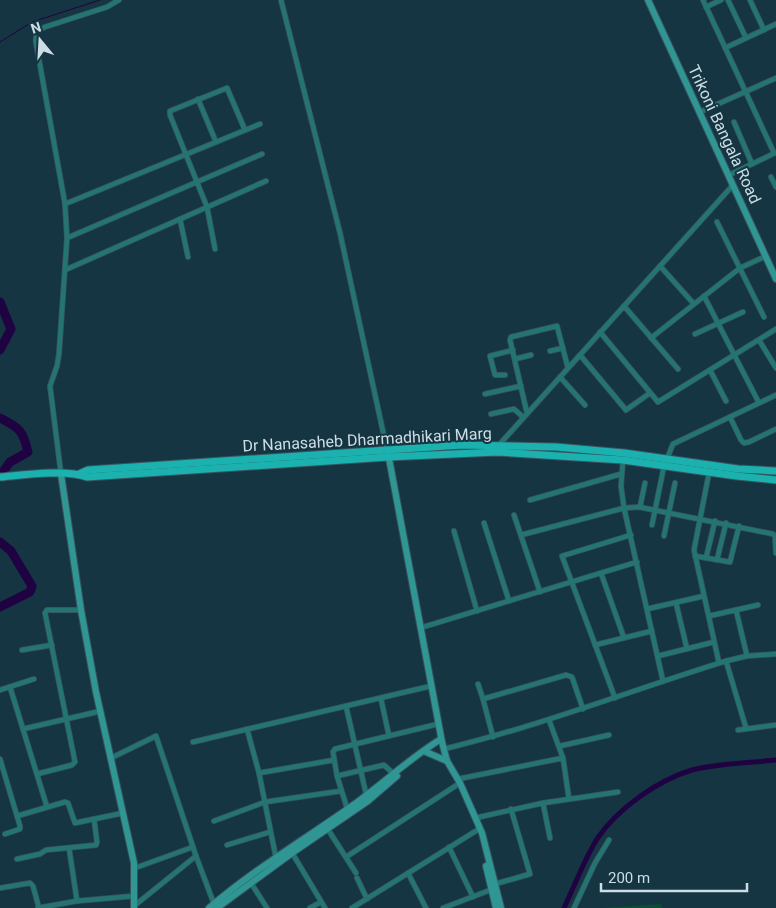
<svg xmlns="http://www.w3.org/2000/svg" width="776" height="908" font-family="Roboto,sans-serif">
	<rect width="100%" height="100%" fill="#163542"/>
	<!-- green -->
	<path fill="#075030" d="M661,904L662,908H604Z"/>
	<g fill="none" stroke-linecap="round" stroke-linejoin="round">
		<!-- stream -->
		<path stroke="#1f0242" stroke-width="1" d="M0,42L32,22L100,0"/>
		<!-- canal -->
		<path stroke="#1f0242" stroke-width="5" d="M564,908C575,885 584,860 597,839C617,809 658,780 692,770C719,763 749,763 776,760"/>
		<!-- river -->
		<g stroke="#1f0242" stroke-width="9">
			<path d="M0,302L11,329L0,350"/>
			<path d="M0,418C20,428 23,431 28,452L10,462L0,476"/>
			<path d="M0,542L11,551L32,586L30,592L0,607"/>
		</g>
		<!-- street casing -->
		<g stroke="#37535f" stroke-width="6">
			<g id="street">
				<path d="M281,0L340,233L387,450"/>
				<path d="M703,0L774,153"/>
				<path d="M728,0L746,38"/>
				<path d="M750,0L764,30"/>
				<path d="M706,7L721,0"/>
				<path d="M725,48L776,24"/>
				<path d="M198,99L216,142"/>
				<path d="M700,112L776,78"/>
				<path d="M734,122L752,164"/>
				<path d="M729,175L775,153"/>
				<path d="M771,177L776,187"/>
				<path d="M65,204L260,124"/>
				<path d="M180,219L188,257"/>
				<path d="M717,222L764,317"/>
				<path d="M67,238L262,154"/>
				<path d="M215,249L207,207L170,115V111L227,88L245,130"/>
				<path d="M660,266L694,304"/>
				<path d="M65,270L266,181"/>
				<path d="M704,296L759,403"/>
				<path d="M624,306L678,369"/>
				<path d="M600,332L658,402L776,329"/>
				<path d="M695,334L743,312"/>
				<path d="M651,338L740,268L766,256"/>
				<path d="M759,340L776,368"/>
				<path d="M550,351L563,348"/>
				<path d="M580,355L626,410L650,393"/>
				<path d="M515,359L531,355"/>
				<path d="M710,370L726,401"/>
				<path d="M505,375H495L490,356L513,350"/>
				<path d="M560,377L585,405"/>
				<path d="M485,394L521,386"/>
				<path d="M527,413L510,340L511,337L557,326L568,368"/>
				<path d="M491,414L514,409L523,417"/>
				<path d="M730,417L741,440L744,443L749,442L776,429"/>
				<path d="M498,446L733,185"/>
				<path d="M623,460L621,486L624,508L663,681"/>
				<path d="M709,473L694,550L719,663"/>
				<path d="M61,474L50,386L57,366L59,354L67,238L65,204L36,43C35,34 37,31 45,27L107,7L119,0"/>
				<path d="M530,500L621,474"/>
				<path d="M640,507L645,483"/>
				<path d="M514,515L540,592"/>
				<path d="M484,523L509,601"/>
				<path d="M652,525L664,466L673,444L776,395"/>
				<path d="M454,531L477,611"/>
				<path d="M521,535L624,508L639,507L773,534L775,536L776,553"/>
				<path d="M664,536L675,483"/>
				<path d="M695,556L730,562L739,526"/>
				<path d="M706,558L715,521"/>
				<path d="M717,560L726,523"/>
				<path d="M601,573L624,638"/>
				<path d="M676,603L687,649"/>
				<path d="M647,609L704,596"/>
				<path d="M736,610L747,656"/>
				<path d="M709,616L758,605"/>
				<path d="M420,628L637,562"/>
				<path d="M595,645L652,631"/>
				<path d="M22,650L52,645"/>
				<path d="M658,656L714,642"/>
				<path d="M726,661L746,728"/>
				<path d="M478,684L483,699"/>
				<path d="M10,687L47,807"/>
				<path d="M0,690L34,679"/>
				<path d="M615,698L562,556L631,535"/>
				<path d="M381,699L389,736"/>
				<path d="M346,706L367,798"/>
				<path d="M23,729L101,711"/>
				<path d="M247,729L259,773L276,858"/>
				<path d="M738,730L776,725"/>
				<path d="M493,737L483,699L566,675L572,677L583,709"/>
				<path d="M193,742L431,686"/>
				<path d="M560,746L609,735"/>
				<path d="M444,749C540,726 632,690 726,661L747,656L776,654"/>
				<path d="M111,758L156,736L196,856L214,904"/>
				<path d="M563,758L569,799"/>
				<path d="M0,759L20,826V829L5,834"/>
				<path d="M259,773L334,760"/>
				<path d="M37,774L72,765L75,762L45,613L47,610H81"/>
				<path d="M337,776L384,765L395,775"/>
				<path d="M458,779L563,758L549,720"/>
				<path d="M543,803L550,838"/>
				<path d="M348,811L337,776L333,752L335,749L438,724"/>
				<path d="M17,816L65,802L68,803L75,823L123,813"/>
				<path d="M475,818L543,803L618,792"/>
				<path d="M214,821L265,802L341,791"/>
				<path d="M327,828L356,873"/>
				<path d="M227,845L270,832"/>
				<path d="M449,847L473,897"/>
				<path d="M69,848L77,901"/>
				<path d="M291,851L325,908"/>
				<path d="M346,857L460,783"/>
				<path d="M17,859L40,854L46,850L96,845L97,842L94,819"/>
				<path d="M135,868L193,847"/>
				<path d="M408,873L426,908"/>
				<path d="M357,878L367,899"/>
				<path d="M251,883L267,908"/>
				<path d="M495,884L530,874L511,809"/>
				<path d="M0,888L30,883L33,886L39,908"/>
				<path d="M134,906L196,856"/>
				<path d="M38,908L77,901L134,896"/>
				<path d="M310,908L321,902"/>
				<path d="M352,908L479,829"/>
				<path d="M443,908L493,889"/>
				<path d="M574,908L595,863L609,840"/>
			</g>
		</g>
		<!-- secondary casing -->
		<g stroke="#37535f" stroke-width="8">
			<g id="secondary">
				<path d="M648,0L776,279"/>
				<path d="M388,453L442,742L447,761L460,783L482,833L501,908"/>
				<path d="M61,474L81,610L96,692L134,863V908"/>
				<path d="M426,752L447,761"/>
				<path d="M486,866L496,908"/>
				<path d="M209,908C252,871 302,841 349,808C381,786 408,759 441,739"/>
				<path d="M217,908L292,853L368,801L397,776"/>
			</g>
		</g>
		<!-- primary casing -->
		<g stroke="#37535f" stroke-width="9">
			<g id="primary">
				<path d="M79,474L88,470L462,445L556,447L624,453L738,469L776,471"/>
				<path d="M0,477C23,475 66,469 87,477L388,457L497,452L623,460L737,476L776,480"/>
			</g>
		</g>
		<!-- street -->
		<use href="#street" stroke="#247472" stroke-width="4.5"/>
		<!-- secondary -->
		<use href="#secondary" stroke="#309693" stroke-width="6"/>
		<!-- primary -->
		<use href="#primary" stroke="#1bb1ae" stroke-width="7"/>
	</g>
	<g text-anchor="middle" stroke-width="4" stroke-linejoin="round" paint-order="stroke">
		<!-- street labels -->
		<g font-size="16" fill="#ccdee5" stroke="#163542">
			<text transform="translate(725 134) rotate(65)" y="6">Trikoni Bangala Road</text>
			<text transform="translate(367 439) rotate(-3)" y="6">Dr Nanasaheb Dharmadhikari Marg</text>
		</g>
	</g>
	<!-- north arrow -->
	<g transform="translate(40 40) rotate(342)" stroke="#163542" stroke-width="4" paint-order="stroke">
	<path d="M0-4L9 19L0 12L-9 19Z" fill="#ccdee5"/>
	<text y="-8" font-size="14" font-weight="bold" text-anchor="middle" fill="#ccdee5">N</text>
	</g>
	<!-- scale -->
	<path d="M601 883v8h146v-8" fill="none" stroke="#ccdee5" stroke-width="2.5"/>
	<text x="608" y="883" font-size="15" fill="#ccdee5" stroke="#163542" stroke-width="4" paint-order="stroke">200 m</text>
</svg>
